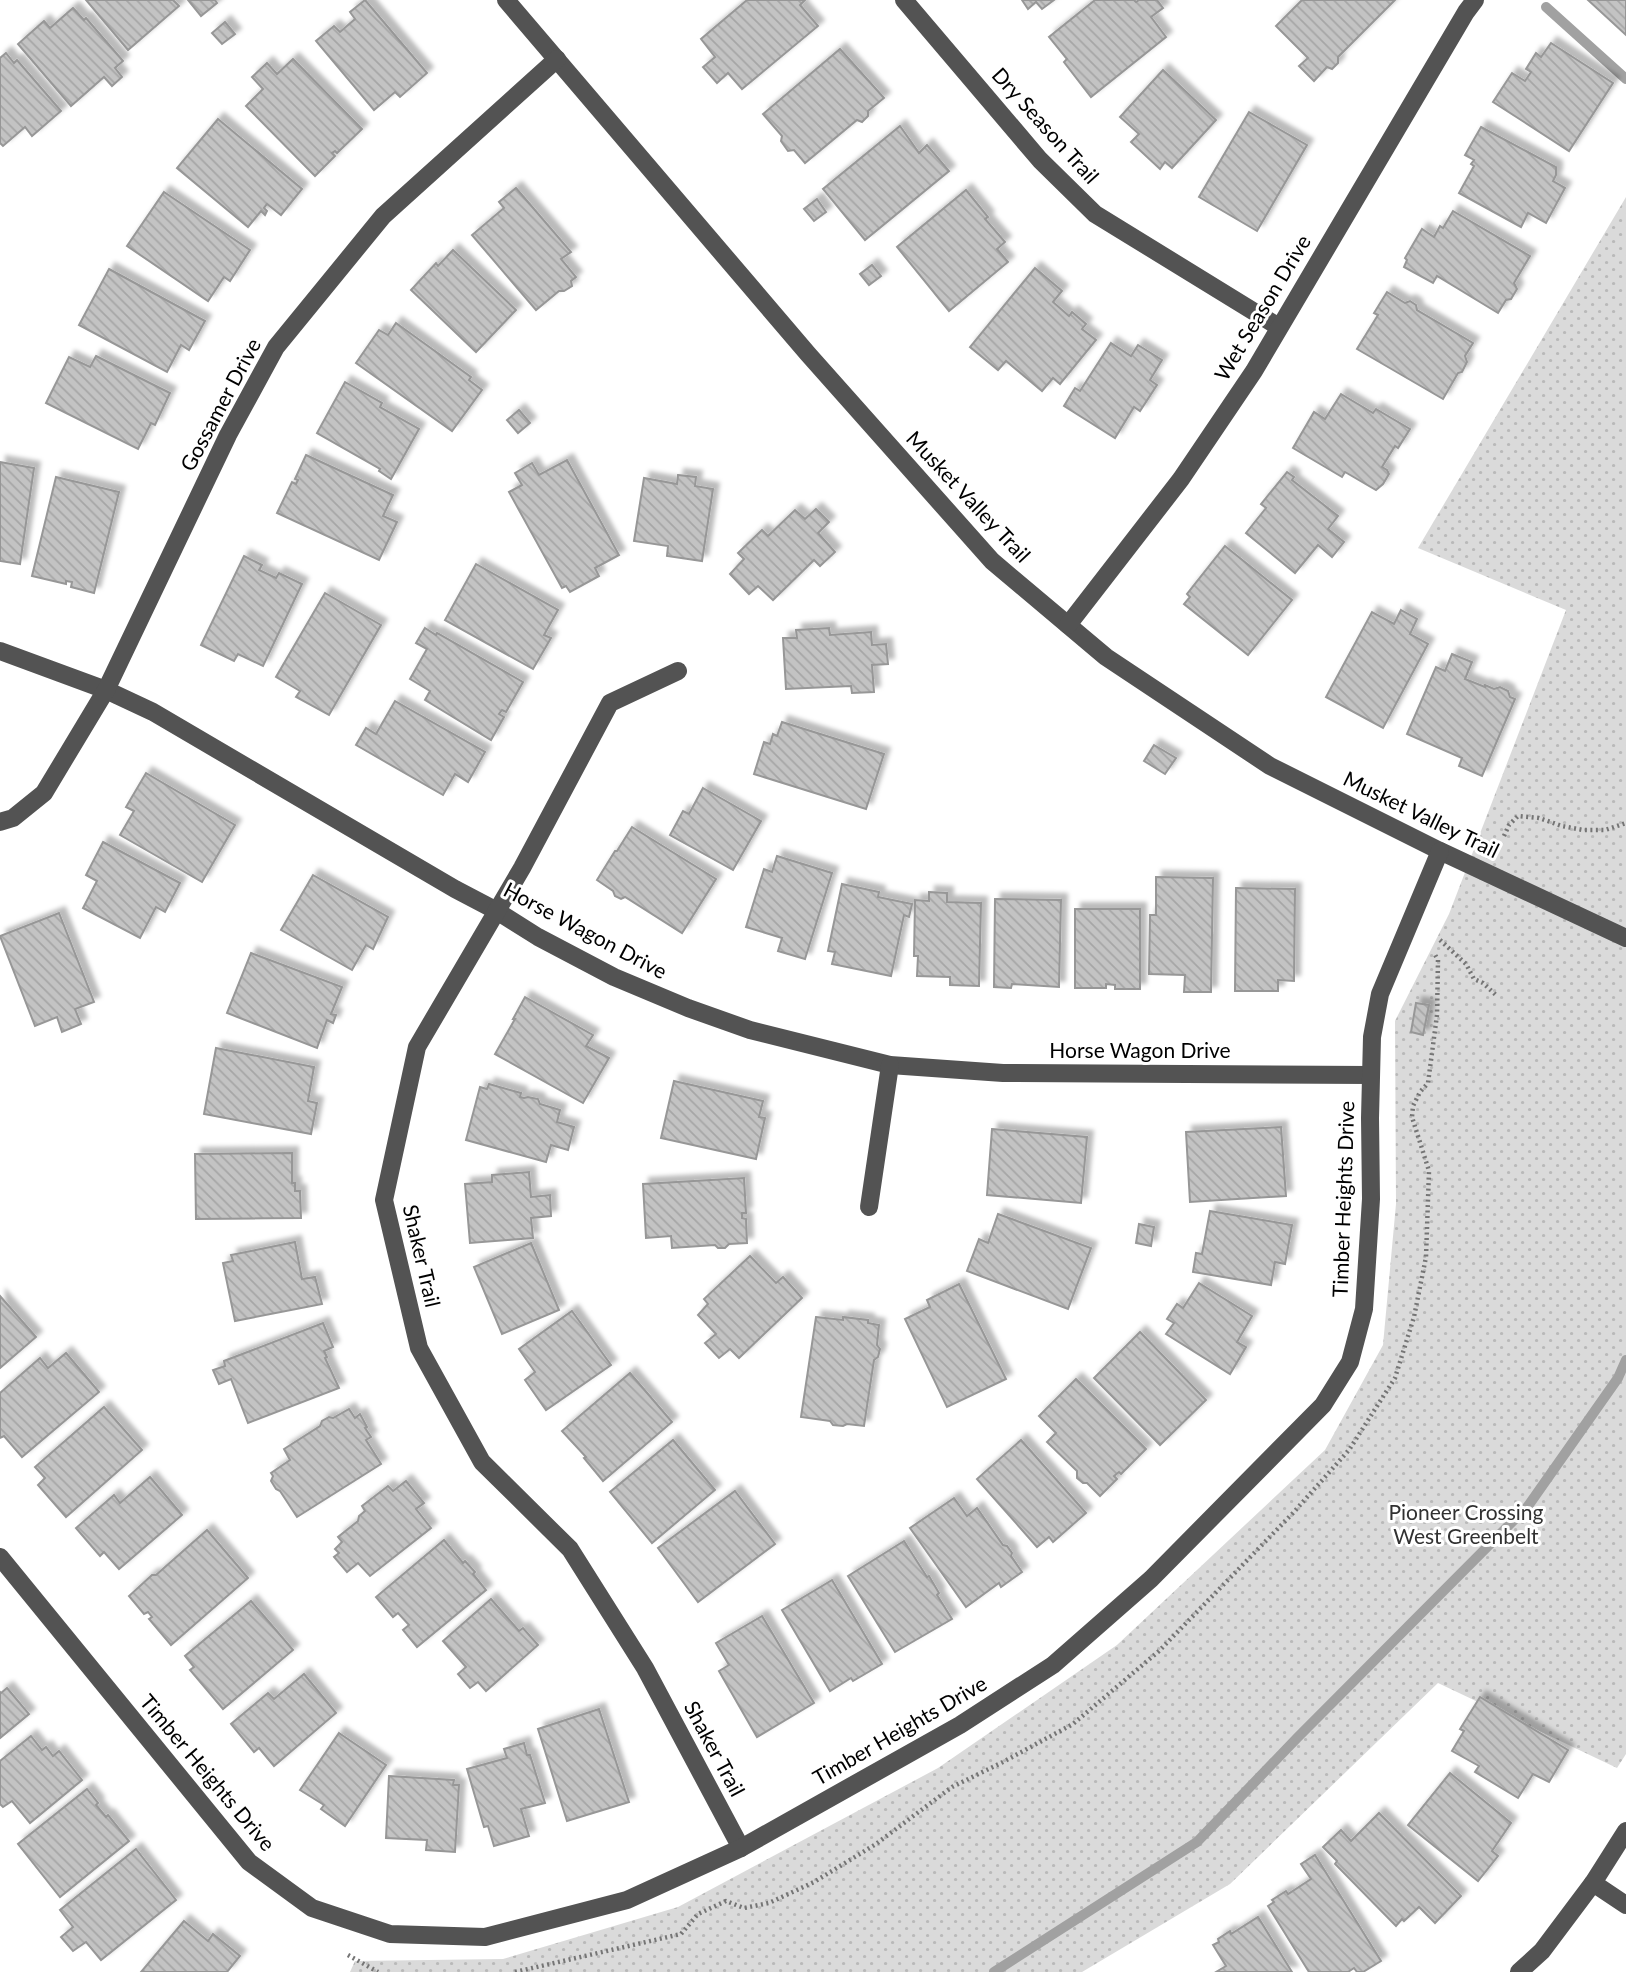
<svg xmlns="http://www.w3.org/2000/svg" width="1626" height="1972" font-family="Lato,sans-serif">
	<defs>
		<pattern id="park-dots" width="8" height="8" patternUnits="userSpaceOnUse" patternTransform="scale(1.75)"><rect width="8" height="8" fill="#dadada"/><path d="M2 2h.1M6 6h.1" fill="none" stroke="#b9b9b9" stroke-width="1.8" stroke-linecap="round"/></pattern>
		<pattern id="building-back-hatch" width="6" height="6" patternUnits="userSpaceOnUse" patternTransform="scale(1.75)"><rect width="6" height="6" fill="#c3c3c3"/><path d="M-1 5l2 2M0 0l6 6M5-1l2 2" fill="none" stroke="#a6a6a6"/></pattern>
		<filter id="shadow"><feDropShadow dx="6" dy="-6" stdDeviation="2" flood-color="#0004"/></filter>
	</defs>
	<rect width="100%" height="100%" fill="#fff"/>
	<!-- park -->
	<path fill="url(#park-dots)" d="M1626,197V1754L1617,1768L1438,1683L1230,1884L1082,1972H350L355,1961L503,1959L678,1907L938,1768L1117,1645L1325,1450L1383,1345L1396,1204L1395,1021L1449,914L1566,610L1418,548Z"/>
	<g fill="none" stroke-linecap="round" stroke-linejoin="round">
		<!-- stream -->
		<g stroke="#a1a1a1" stroke-width="10">
			<path d="M1546,7L1626,79"/>
			<path d="M994,1972L1197,1842L1298,1737L1528,1506L1618,1378L1626,1360"/>
		</g>
	</g>
	<!-- building -->
	<g fill="url(#building-back-hatch)" stroke="#979797" stroke-width="2" filter="url(#shadow)">
		<path d="M86,0H173L179,6L128,50Z"/>
		<path d="M188,0H215L217,3L201,16Z"/>
		<path d="M365,0L427,73L400,97L395,92L374,110L316,41L334,26L340,32L355,19L350,12Z"/>
		<path d="M747,0H805L800,5L818,26L742,89L728,73L717,83L703,67L715,57L701,39Z"/>
		<path d="M1022,0H1054L1042,9L1036,2L1028,9Z"/>
		<path d="M1095,0H1134L1136,2L1139,0H1157L1163,8L1151,17L1166,37L1091,97L1064,62L1067,59L1049,37Z"/>
		<path d="M1302,0H1395L1338,57V63L1332,69L1327,67L1314,81L1299,66L1308,58L1276,26Z"/>
		<path d="M1588,0H1626V35Z"/>
		<path d="M73,8L84,20L86,18L123,61L115,68L122,77L112,86L104,77L71,106L18,44L44,21L50,28Z"/>
		<path d="M225,22L235,34L222,44L212,33Z"/>
		<path d="M1551,43L1613,83L1569,151L1493,102L1512,73L1525,81L1531,72L1526,69L1536,53L1541,57Z"/>
		<path d="M840,49L884,98L868,111V116L862,122L857,120L805,163L794,150L788,151L781,141L782,136L763,114Z"/>
		<path d="M6,53L14,63L17,60L61,111L32,136L25,127L3,146L0,143V58Z"/>
		<path d="M293,59L362,129L337,153L335,151L332,153L335,156L315,176L246,106L263,89L252,77L267,63L277,74Z"/>
		<path d="M1163,70L1216,120L1172,168L1165,162L1160,169L1131,142L1139,134L1120,117Z"/>
		<path d="M1249,112L1307,145L1257,231L1199,197Z"/>
		<path d="M218,119L302,189L281,215L267,204L264,208L267,211L265,215L261,211L248,227L177,168Z"/>
		<path d="M900,126L919,153L927,145L949,171L865,240L823,189Z"/>
		<path d="M1481,127L1556,167V175L1553,181L1565,188L1546,223L1528,213L1521,227L1459,193L1474,166L1471,164L1474,160L1465,155Z"/>
		<path d="M516,188L571,252L561,259L576,277L571,281L572,286L564,291H559L536,310L472,235L504,208L499,202Z"/>
		<path d="M966,190L988,217L985,219L1005,242L997,249L1008,262L949,311L897,247Z"/>
		<path d="M164,192L250,250L230,281L224,277L208,301L127,246Z"/>
		<path d="M817,199L826,212L814,221L804,209Z"/>
		<path d="M1453,211L1530,256L1514,283L1517,289L1511,299L1506,300L1498,313L1437,276L1433,283L1404,267L1407,260L1405,258L1422,229L1434,237L1440,226L1443,228Z"/>
		<path d="M453,250L516,310L476,352L411,290L436,263L438,266Z"/>
		<path d="M872,265L881,276L869,285L860,274Z"/>
		<path d="M1035,268L1062,291L1053,302L1069,316L1072,312L1086,324L1082,329L1096,340L1060,384L1053,378L1042,391L1006,361L998,370L970,347Z"/>
		<path d="M109,269L205,321L189,350L181,345L167,372L79,325Z"/>
		<path d="M1387,292L1405,303L1410,301L1416,305L1417,310L1473,343L1465,356L1467,362L1462,372L1458,373L1443,399L1357,349L1378,315L1374,313Z"/>
		<path d="M396,323L471,377L469,380L482,390L452,431L356,363L379,330L388,335Z"/>
		<path d="M1111,343L1131,356L1138,345L1162,360L1150,380L1157,385L1140,411L1134,407L1115,438L1064,406L1075,388L1080,391Z"/>
		<path d="M96,356L170,393L155,425L151,423L138,449L46,403L69,357L90,367Z"/>
		<path d="M345,382L382,403L380,407L419,429L391,479L379,471L380,469L317,433Z"/>
		<path d="M1341,394L1373,413L1376,409L1410,429L1398,448L1395,446L1382,467L1387,470L1389,474L1383,484L1376,490L1345,472L1342,477L1293,448L1314,412L1325,419Z"/>
		<path d="M519,410L530,423L518,433L507,420Z"/>
		<path d="M306,455L393,495L383,516L397,522L379,560L277,513L292,482L296,484L298,480L295,479Z"/>
		<path d="M567,460L619,555L595,568L599,576L570,592L566,586L562,588L509,492L522,485L515,473L532,463L539,475Z"/>
		<path d="M0,462L34,468L20,564L0,561Z"/>
		<path d="M1287,472L1294,477L1292,480L1338,516L1328,529L1344,542L1332,557L1318,545L1295,573L1246,533L1266,508L1261,504Z"/>
		<path d="M678,475L696,477L695,486L713,489L702,561L667,556L668,546L634,541L644,478L677,484Z"/>
		<path d="M56,477L119,492L94,593L71,587L72,582L66,581V584L32,576Z"/>
		<path d="M816,509L829,522L818,533L835,552L820,566L814,560L773,600L758,586L749,594L730,574L744,559L738,553L762,530L768,536L795,510L805,519Z"/>
		<path d="M1225,546L1292,600L1248,655L1184,604L1190,597L1187,594Z"/>
		<path d="M244,556L262,565L259,570L276,578L279,573L302,584L263,666L238,654L234,661L201,645Z"/>
		<path d="M476,564L558,610L544,635L551,638L533,669L445,620Z"/>
		<path d="M325,593L381,625L329,715L296,697L300,691L276,677Z"/>
		<path d="M1401,610L1417,619L1410,634L1428,644L1383,728L1326,697L1372,612L1394,624Z"/>
		<path d="M425,628L436,635L437,633L523,682L506,712L502,710L499,714L504,717L491,740L425,700L430,691L410,679L427,649L416,643Z"/>
		<path d="M829,628L830,635L871,632L872,645L886,644L888,664L872,665L874,692L852,693L851,686L786,689L783,638H797L796,630Z"/>
		<path d="M1452,654L1472,662L1465,679L1485,687V685L1494,689L1500,687L1508,691L1510,697L1515,699L1482,776L1459,766L1462,758L1407,734L1436,667L1445,671Z"/>
		<path d="M395,701L485,752L468,782L455,774L443,795L356,745L366,728L376,734Z"/>
		<path d="M782,722L884,754L866,809L754,774L764,742L770,744L773,734L777,736Z"/>
		<path d="M1154,745L1176,758L1165,774L1144,761Z"/>
		<path d="M146,773L235,825L202,882L120,835L134,811L126,807Z"/>
		<path d="M703,788L761,821L733,870L670,835L683,811L689,814Z"/>
		<path d="M632,827L716,879L682,933L625,897L621,899L615,896L613,891L597,880L615,851H617Z"/>
		<path d="M103,842L180,883L165,912L156,907L140,938L83,908L97,881L86,875Z"/>
		<path d="M777,856L832,873L805,959L778,951L782,938L746,927L764,869L772,872Z"/>
		<path d="M313,875L388,917L373,949L366,945L352,970L281,930Z"/>
		<path d="M1156,877L1213,878L1211,992H1184L1185,975L1149,974L1150,915H1156Z"/>
		<path d="M842,884L879,892L878,897L912,904L909,917L904,915L891,976L832,964L835,952L828,951Z"/>
		<path d="M1236,888L1295,889L1294,981L1278,980V991H1235Z"/>
		<path d="M929,892L947,893V902L981,903L979,986L950,985V977L917,976L918,956H914L915,900L929,901Z"/>
		<path d="M995,899L1061,900L1059,987L1012,984L1011,988L994,987Z"/>
		<path d="M1075,909H1140V989H1115V985L1106,984V988H1075Z"/>
		<path d="M59,913L94,1002L75,1009L81,1024L62,1032L57,1017L35,1026L0,936Z"/>
		<path d="M251,953L342,987L331,1014L336,1015L333,1023L327,1020L317,1048L227,1013Z"/>
		<path d="M525,997L593,1035L586,1046L609,1058L583,1103L495,1054L515,1019H513Z"/>
		<path d="M1416,1003L1429,1005L1423,1035L1411,1032Z"/>
		<path d="M216,1048L314,1067L308,1101L317,1103L311,1134L204,1114Z"/>
		<path d="M674,1081L763,1101L759,1117L765,1118L756,1159L661,1138Z"/>
		<path d="M489,1084L521,1093L520,1097L524,1098L528,1097L538,1099L540,1104L560,1110L557,1122L574,1127L568,1150L551,1145L546,1162L466,1140L480,1087L487,1089Z"/>
		<path d="M1281,1127L1286,1196L1190,1202L1186,1132Z"/>
		<path d="M992,1129L1087,1137L1081,1203L987,1195Z"/>
		<path d="M292,1153V1183H295V1191H300L301,1218L196,1219L195,1154Z"/>
		<path d="M529,1172L531,1197L550,1195L551,1216L531,1218L533,1238L470,1243L465,1184L492,1182V1175Z"/>
		<path d="M744,1178L746,1213H742V1218L746,1219L747,1243L729,1244L725,1248H718L715,1245L672,1248L671,1236L646,1238L643,1184Z"/>
		<path d="M1210,1211L1292,1225L1285,1264L1275,1262L1271,1285L1193,1272L1196,1253L1202,1254Z"/>
		<path d="M998,1214L1091,1248L1068,1309L967,1271L979,1239L988,1243Z"/>
		<path d="M1139,1224L1154,1227L1151,1246L1136,1243Z"/>
		<path d="M295,1242L302,1279L315,1277L322,1304L235,1321L223,1263L233,1261L231,1255Z"/>
		<path d="M531,1243L559,1310L502,1334L474,1267Z"/>
		<path d="M750,1256L776,1283L783,1277L802,1298L739,1358L730,1349L719,1358L705,1343L716,1334L698,1315L708,1304L704,1299Z"/>
		<path d="M1199,1283L1252,1316L1237,1342L1246,1347L1230,1374L1166,1334L1174,1323L1167,1319L1177,1304L1183,1308Z"/>
		<path d="M959,1284L1006,1379L947,1407L905,1319L930,1307L927,1300Z"/>
		<path d="M0,1296L36,1337L0,1368Z"/>
		<path d="M572,1311L611,1365L546,1410L525,1380L535,1372L519,1349Z"/>
		<path d="M816,1317L843,1320V1317L868,1320V1323L879,1325L877,1345L880,1349L878,1357L874,1360L864,1426L847,1424L843,1426L833,1425L830,1421L801,1417Z"/>
		<path d="M323,1323L333,1347L324,1351L327,1357L325,1358L339,1388L248,1423L231,1379L219,1384L213,1370L225,1366L224,1361Z"/>
		<path d="M1140,1332L1206,1400L1160,1445L1094,1378Z"/>
		<path d="M66,1353L99,1392L22,1457L4,1436L0,1438V1393L40,1358L48,1368Z"/>
		<path d="M630,1373L672,1422L603,1481L584,1458L586,1457L562,1431Z"/>
		<path d="M1076,1379L1146,1449L1121,1474L1119,1472L1114,1476L1117,1479L1100,1496L1087,1483H1083L1077,1478V1471L1047,1442L1056,1433L1039,1416Z"/>
		<path d="M104,1407L142,1450L66,1517L38,1485L45,1478L35,1467Z"/>
		<path d="M349,1409L355,1418L360,1414L367,1427L365,1428L371,1437L366,1440L381,1464L297,1517L280,1491L276,1489L271,1481L273,1476L271,1473L290,1460L284,1449L320,1426L322,1421L329,1417L333,1418Z"/>
		<path d="M673,1440L715,1490L652,1543L610,1492Z"/>
		<path d="M1021,1440L1086,1513L1053,1542L1049,1537L1037,1547L977,1479Z"/>
		<path d="M150,1477L182,1515L119,1569L104,1552L100,1556L76,1528L114,1495L120,1503Z"/>
		<path d="M406,1481L424,1503L416,1509L431,1528L370,1576L358,1563L347,1572L334,1557L339,1553L335,1549L342,1542L338,1537L358,1521L359,1516L365,1511L362,1506L388,1486L393,1491Z"/>
		<path d="M735,1491L775,1544L698,1602L658,1548Z"/>
		<path d="M954,1498L967,1516L977,1508L1003,1545L1007,1546L1012,1553L1011,1556L1022,1572L1001,1587L999,1583L966,1607L910,1528Z"/>
		<path d="M207,1530L248,1578L171,1645L149,1619L152,1617L148,1612L144,1614L129,1596L152,1575H156Z"/>
		<path d="M444,1540L463,1563L465,1561L475,1572L473,1574L486,1590L417,1647L403,1630L409,1625L398,1613L393,1617L376,1597Z"/>
		<path d="M904,1541L927,1577L929,1576L939,1593L937,1595L952,1619L895,1652L848,1576Z"/>
		<path d="M832,1580L882,1664L853,1681L851,1678L830,1691L782,1610Z"/>
		<path d="M491,1599L519,1631L523,1628L538,1645L486,1691L478,1682L470,1688L458,1674L466,1667L443,1641Z"/>
		<path d="M251,1601L293,1650L223,1709L190,1670L194,1667L185,1656Z"/>
		<path d="M762,1616L814,1703L757,1737L719,1671L729,1665L716,1643Z"/>
		<path d="M304,1674L336,1713L274,1766L259,1748L254,1752L231,1724L268,1693L274,1699Z"/>
		<path d="M7,1688L29,1714L0,1738V1692L1,1693Z"/>
		<path d="M1480,1697L1568,1750L1549,1782L1533,1774L1518,1798L1475,1772L1479,1766L1452,1751L1464,1731L1460,1729Z"/>
		<path d="M599,1709L629,1802L567,1821L538,1729Z"/>
		<path d="M339,1733L386,1765L345,1826L321,1809L324,1805L300,1790Z"/>
		<path d="M31,1736L42,1750L46,1747L53,1756L59,1751L82,1780L30,1823L12,1801L3,1807L0,1804V1761Z"/>
		<path d="M524,1743L527,1755H530L545,1803L521,1809L529,1836L494,1846L488,1826L484,1827L467,1769L507,1758L504,1749Z"/>
		<path d="M1450,1773L1511,1823L1492,1851L1498,1856L1478,1881L1408,1825Z"/>
		<path d="M389,1776L454,1780L453,1785H459L455,1852L426,1850L427,1840L386,1838Z"/>
		<path d="M87,1789L98,1803L96,1805L106,1817L108,1815L129,1841L60,1897L18,1844Z"/>
		<path d="M1379,1813L1461,1896L1435,1923L1419,1907L1404,1921L1402,1919L1396,1926L1335,1864L1337,1861L1323,1847L1341,1830L1351,1841Z"/>
		<path d="M136,1849L176,1900L101,1960L86,1942L73,1951L61,1937L73,1927L60,1910Z"/>
		<path d="M1315,1855L1381,1961L1363,1972H1357L1354,1968L1348,1972H1309L1268,1906L1274,1902L1272,1900L1286,1891L1288,1894L1311,1879L1301,1864Z"/>
		<path d="M1258,1917L1292,1972H1216L1226,1966L1213,1945L1219,1942L1218,1939L1230,1931L1231,1934Z"/>
		<path d="M184,1921L208,1941L213,1934L240,1956L227,1972H141Z"/>
	</g>
	<g fill="none" stroke-linecap="round" stroke-linejoin="round">
		<!-- path -->
		<g stroke="#757575" stroke-width="4.5" stroke-dasharray="2 3.5" stroke-linecap="butt">
			<path d="M1504,836L1509,825L1518,816L1539,818L1562,826L1583,830H1605L1626,823"/>
			<path d="M1440,940L1466,964L1474,979L1483,983L1497,996"/>
			<path d="M348,1955L378,1972"/>
			<path d="M515,1972L681,1934L698,1914L726,1901L744,1908L769,1903L814,1882L876,1844L952,1787L1003,1762L1073,1724L1159,1651L1293,1513L1349,1450L1395,1378L1414,1317L1426,1257L1429,1171L1412,1117L1413,1106L1420,1092L1428,1083L1437,1015L1438,960L1434,953"/>
		</g>
		<!-- minor -->
		<g stroke="#535353" stroke-width="18">
			<path d="M506,0L808,354L992,561L1106,657L1270,766L1440,851L1626,938"/>
			<path d="M904,0L1040,160L1095,214L1279,327"/>
			<path d="M1068,625L1181,479L1254,371L1466,12L1475,0"/>
			<path d="M0,651L106,690L153,712L455,889L495,910L538,937L614,977L688,1008L750,1030L890,1065L1003,1073L1370,1075"/>
			<path d="M678,671L610,703L522,868L417,1047L384,1200L419,1348L482,1462L570,1549L645,1668L741,1848"/>
			<path d="M0,822L13,818L44,793L106,690L228,435L276,347L383,216L557,59"/>
			<path d="M869,1207L890,1065"/>
			<path d="M0,1557L249,1862L312,1908L390,1934L485,1937L627,1900L741,1848L960,1725L1053,1665L1151,1579L1323,1405L1350,1362L1364,1309L1371,1199L1370,1118L1372,1037L1380,994L1440,851"/>
			<path d="M1593,1883L1626,1905"/>
			<path d="M1519,1972L1542,1951L1593,1883L1626,1831"/>
		</g>
	</g>
	<g text-anchor="middle" stroke-width="6" stroke-linejoin="round" paint-order="stroke">
		<!-- street labels -->
		<g font-size="21" fill="#000" stroke="#fff">
			<text transform="translate(1045 126) rotate(48)" y="7">Dry Season Trail</text>
			<text transform="translate(1263 308) rotate(-59)" y="7">Wet Season Drive</text>
			<text transform="translate(221 405) rotate(-62)" y="7">Gossamer Drive</text>
			<text transform="translate(968 497) rotate(47)" y="7">Musket Valley Trail</text>
			<text transform="translate(1421 815) rotate(26)" y="7">Musket Valley Trail</text>
			<text transform="translate(585 931) rotate(28)" y="7">Horse Wagon Drive</text>
			<text x="1140" y="1058">Horse Wagon Drive</text>
			<text transform="translate(1344 1199) rotate(-88)" y="7">Timber Heights Drive</text>
			<text transform="translate(421 1256) rotate(77)" y="7">Shaker Trail</text>
			<text transform="translate(900 1731) rotate(-30)" y="7">Timber Heights Drive</text>
			<text transform="translate(714 1749) rotate(62)" y="7">Shaker Trail</text>
			<text transform="translate(207 1773) rotate(50)" y="7">Timber Heights Drive</text>
		</g>
		<!-- park labels -->
		<g font-size="21" fill="#313131" stroke="#fff">
			<text x="1466" y="1520">Pioneer Crossing<tspan x="1466" dy="24">West Greenbelt</tspan></text>
		</g>
	</g>
</svg>
